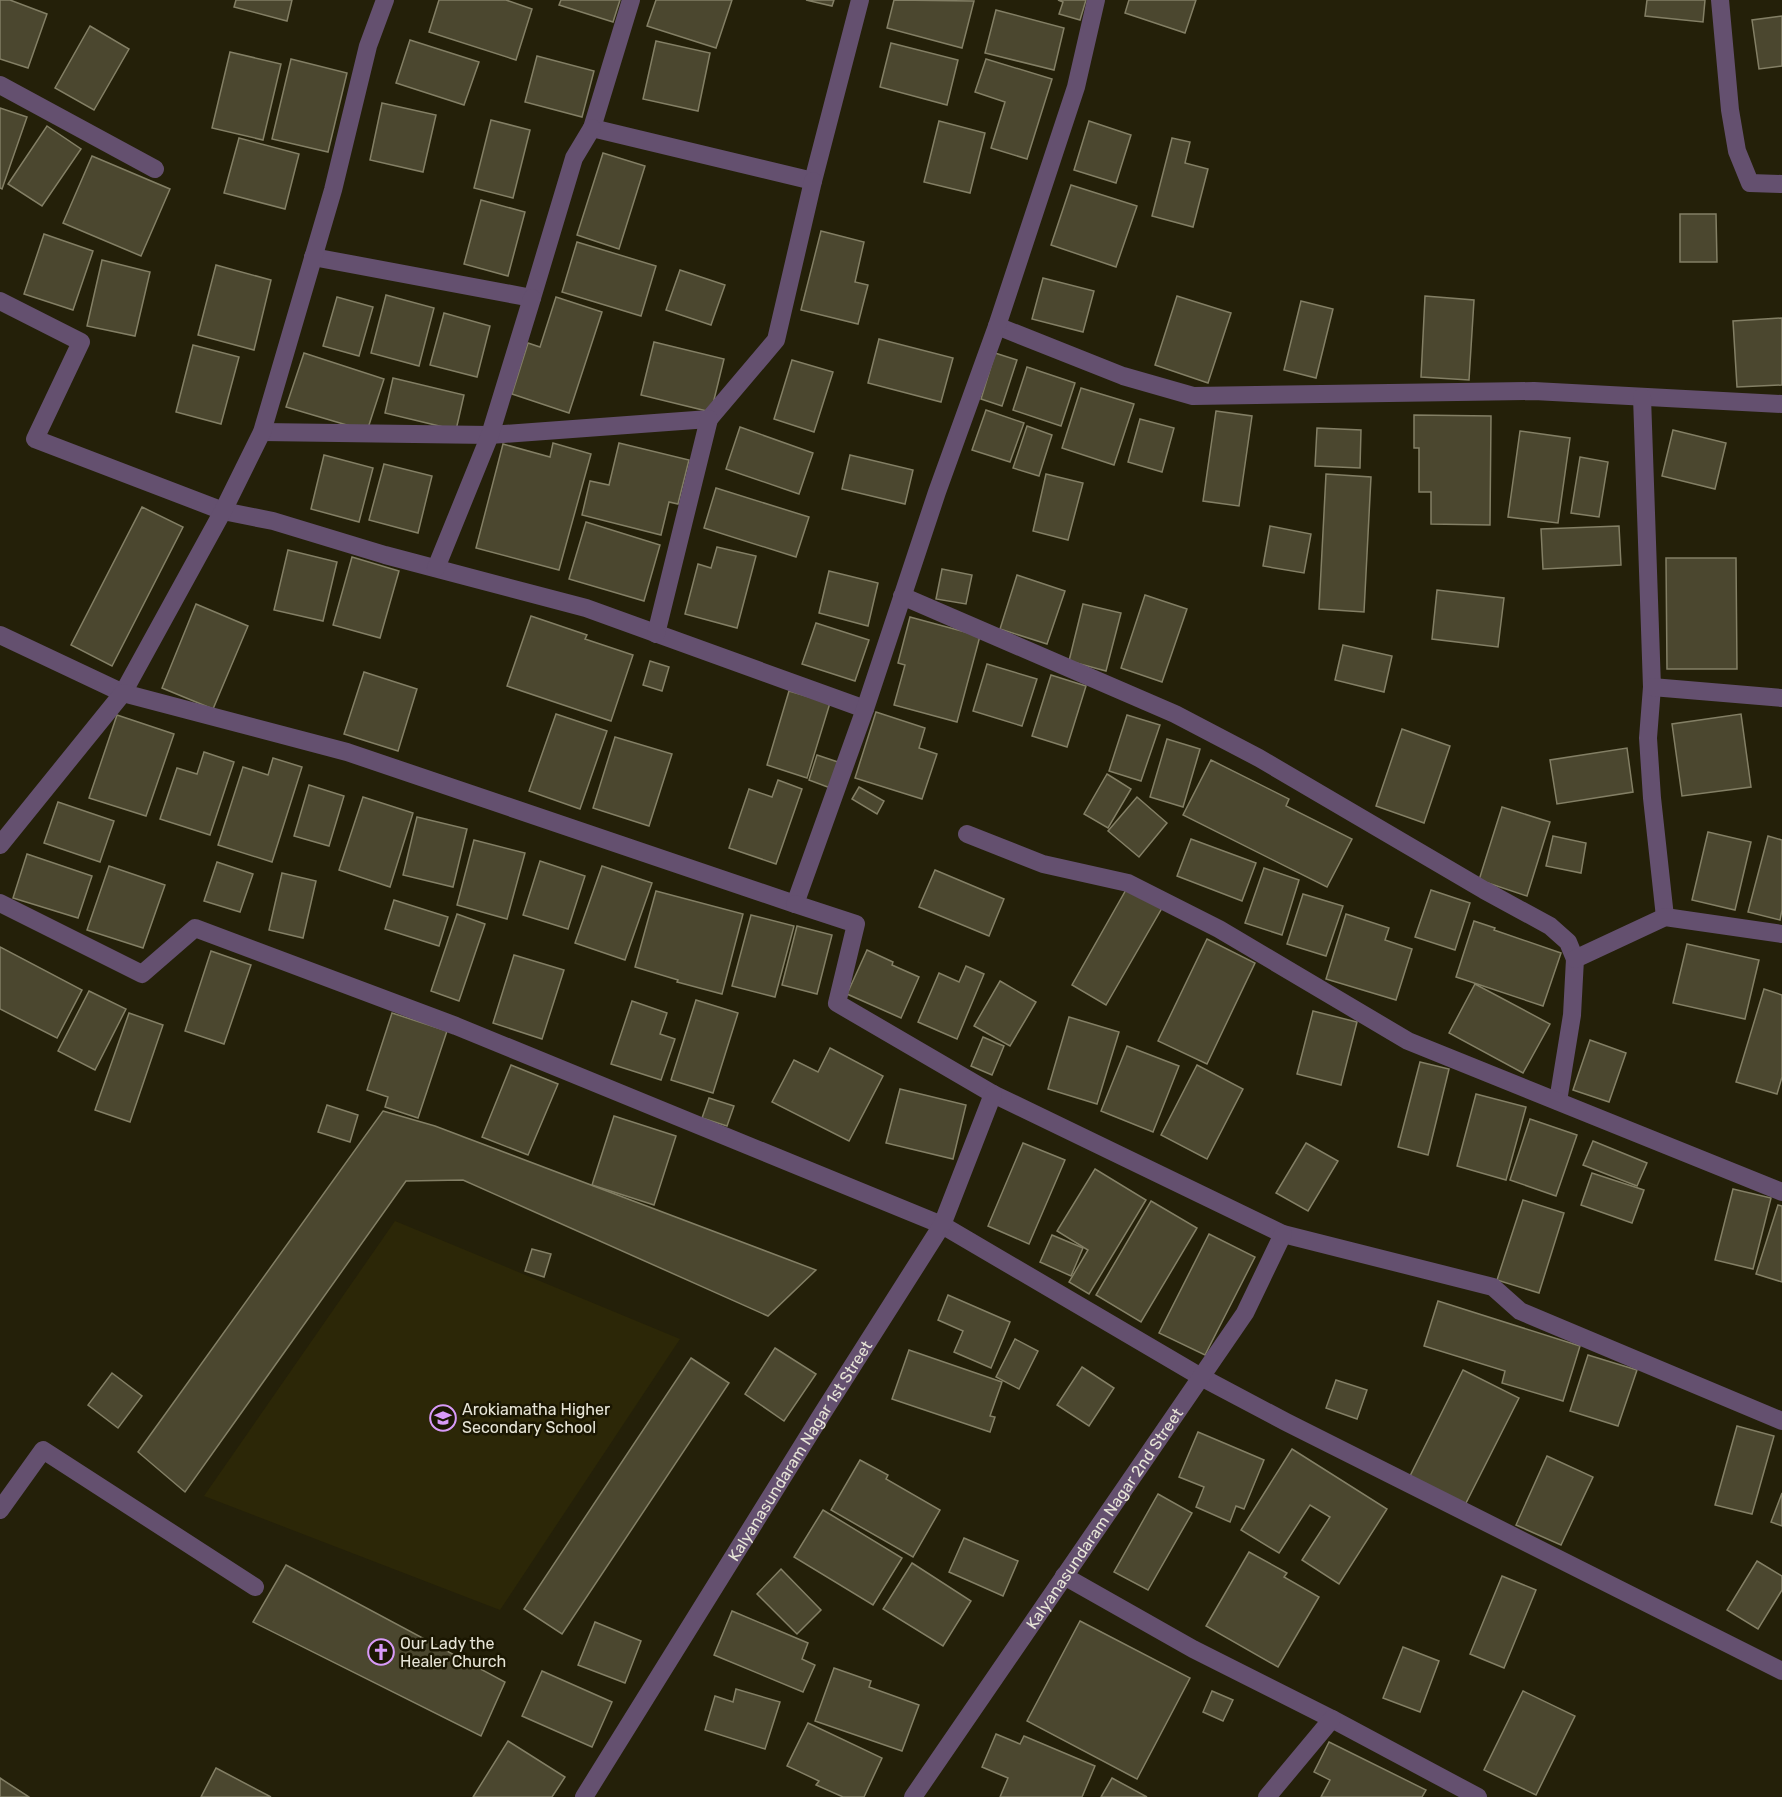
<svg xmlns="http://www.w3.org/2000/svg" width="1782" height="1797" font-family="Rubik,sans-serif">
	<rect width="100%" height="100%" fill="#242009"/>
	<!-- built -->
	<path fill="#2c2707" d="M395,1221L680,1339L500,1610L204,1496Z"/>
	<!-- building -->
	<g fill="#4b472f" stroke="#837f65" stroke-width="1.5">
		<path d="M0,0H10L47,14L28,68L0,59Z"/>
		<path d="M236,0H292L287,21L234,7Z"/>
		<path d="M439,0H506L532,9L516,60L429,32Z"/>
		<path d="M561,0H620L613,22L559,5Z"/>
		<path d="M656,0H732L716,48L647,26Z"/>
		<path d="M806,0H834L832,6Z"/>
		<path d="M894,0L974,1L962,48L887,28Z"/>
		<path d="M1058,0H1086L1080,20L1059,14L1063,2Z"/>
		<path d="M1129,0H1196L1185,33L1125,13Z"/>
		<path d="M1647,0H1705L1703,22L1645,16Z"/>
		<path d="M996,10L1064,28L1054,70L985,53Z"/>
		<path d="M1782,16V66L1759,69L1752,20Z"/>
		<path d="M90,26L129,49L94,110L55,88Z"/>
		<path d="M410,40L479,62L464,105L396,83Z"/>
		<path d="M656,41L710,53L698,111L643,99Z"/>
		<path d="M891,43L958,60L947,105L880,87Z"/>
		<path d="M230,52L281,64L263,140L212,128Z"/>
		<path d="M537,56L594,71L582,117L525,102Z"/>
		<path d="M291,59L347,73L328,152L272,139Z"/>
		<path d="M986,59L1052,79L1027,159L991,148L1005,102L975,92Z"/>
		<path d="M382,103L436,115L423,172L370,160Z"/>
		<path d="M0,108L27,117L2,189L0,188Z"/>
		<path d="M491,120L530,130L513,198L474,188Z"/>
		<path d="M939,121L985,133L970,193L924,182Z"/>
		<path d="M1089,121L1131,135L1116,183L1074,170Z"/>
		<path d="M47,126L81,149L42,206L8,184Z"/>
		<path d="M239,138L299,154L285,209L224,193Z"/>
		<path d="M1172,138L1190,142L1185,163L1208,169L1193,227L1152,216Z"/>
		<path d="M603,153L645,166L619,249L577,235Z"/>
		<path d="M92,156L170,189L141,256L63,223Z"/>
		<path d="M1071,185L1137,206L1116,267L1051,245Z"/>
		<path d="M481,200L525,212L508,276L464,264Z"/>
		<path d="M1680,214H1716L1717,262H1680Z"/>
		<path d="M821,231L864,242L855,282L868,285L858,324L801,310Z"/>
		<path d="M44,234L93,251L73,310L24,294Z"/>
		<path d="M577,242L656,266L641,316L562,292Z"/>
		<path d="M102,260L150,272L135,336L87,326Z"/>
		<path d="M216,265L271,280L254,350L198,335Z"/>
		<path d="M680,270L725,285L711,325L666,310Z"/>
		<path d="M1043,278L1094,291L1083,332L1032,319Z"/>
		<path d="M386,295L434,308L419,366L371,353Z"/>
		<path d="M1177,296L1231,313L1208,383L1155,365Z"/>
		<path d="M1425,296L1474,300L1469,380L1421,377Z"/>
		<path d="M337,297L373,307L359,356L323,346Z"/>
		<path d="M556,297L602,312L569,413L512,394L528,343L540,347Z"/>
		<path d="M1301,301L1333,309L1316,378L1284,370Z"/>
		<path d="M444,313L490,326L477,377L430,365Z"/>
		<path d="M1782,318V385L1737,387L1733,321Z"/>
		<path d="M879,339L953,358L941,402L868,383Z"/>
		<path d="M654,342L724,359L711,412L641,395Z"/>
		<path d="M193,345L239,357L221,424L176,412Z"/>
		<path d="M304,353L384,379L367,431L286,407Z"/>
		<path d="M995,353L1017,360L1002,406L981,399Z"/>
		<path d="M792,360L833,372L814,432L774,419Z"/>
		<path d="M1027,367L1075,383L1061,426L1013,410Z"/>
		<path d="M393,378L464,395L456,430L385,413Z"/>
		<path d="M1081,388L1134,404L1114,465L1062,448Z"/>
		<path d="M986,410L1024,423L1010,462L972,450Z"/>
		<path d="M1216,411L1252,416L1239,506L1203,501Z"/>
		<path d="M1414,415L1491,416L1490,525L1431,524V492H1419V448H1414Z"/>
		<path d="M1140,419L1174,428L1162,472L1128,462Z"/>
		<path d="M1027,426L1052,435L1039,476L1013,468Z"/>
		<path d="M740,427L813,453L799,494L726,469Z"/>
		<path d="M1317,428L1361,430L1360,468L1315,466Z"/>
		<path d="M1673,430L1726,443L1715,489L1662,476Z"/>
		<path d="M1520,431L1570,438L1558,523L1508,517Z"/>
		<path d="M553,443L591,454L559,570L476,548L503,444L550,457Z"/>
		<path d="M619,443L689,460L678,504L669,502L661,535L582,515L590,481L609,485Z"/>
		<path d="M324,455L373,468L359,522L311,509Z"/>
		<path d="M850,455L913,470L905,504L842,489Z"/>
		<path d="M1580,457L1608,462L1599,517L1571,513Z"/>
		<path d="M384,464L432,476L418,533L369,520Z"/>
		<path d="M1046,474L1083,483L1068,540L1033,531Z"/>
		<path d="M1326,474L1371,477L1364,612L1319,609Z"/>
		<path d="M716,488L809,517L796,557L704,528Z"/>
		<path d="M142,507L183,527L112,666L71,645Z"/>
		<path d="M586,522L660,545L644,601L569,579Z"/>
		<path d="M1270,526L1311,534L1304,573L1263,566Z"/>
		<path d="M1619,526L1621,565L1543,569L1541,529Z"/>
		<path d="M717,547L756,556L737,628L685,614L698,564L711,568Z"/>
		<path d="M288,550L337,562L323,621L274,610Z"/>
		<path d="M352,557L399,571L380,638L333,625Z"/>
		<path d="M1666,558H1736L1737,669H1667Z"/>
		<path d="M942,569L972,575L966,604L936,599Z"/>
		<path d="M829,571L878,583L868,626L819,613Z"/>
		<path d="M1017,575L1065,591L1047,644L1000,629Z"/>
		<path d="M1437,590L1504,598L1498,647L1432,639Z"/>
		<path d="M1145,595L1187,609L1162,682L1121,668Z"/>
		<path d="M196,604L248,626L213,709L162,688Z"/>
		<path d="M1083,604L1121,613L1106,671L1069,661Z"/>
		<path d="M531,616L587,635L585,639L633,655L611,721L507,686Z"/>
		<path d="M910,617L980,636L957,722L894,705L905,665L898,663Z"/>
		<path d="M816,623L869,640L855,681L802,664Z"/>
		<path d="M1343,645L1392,656L1384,692L1335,680Z"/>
		<path d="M650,661L669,667L662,691L643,685Z"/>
		<path d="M987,664L1037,679L1022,726L973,711Z"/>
		<path d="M364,672L417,689L398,751L344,734Z"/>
		<path d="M1051,675L1086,686L1067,747L1032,736Z"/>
		<path d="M789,691L830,703L807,778L767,765Z"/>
		<path d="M876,712L925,728L919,748L937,754L922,799L855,778Z"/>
		<path d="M556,714L607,731L580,809L529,791Z"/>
		<path d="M1741,714L1751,787L1682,796L1672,724Z"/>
		<path d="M117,715L174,734L146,816L89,798Z"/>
		<path d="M1127,715L1160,725L1141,781L1109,771Z"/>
		<path d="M1402,729L1450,746L1424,823L1376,806Z"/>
		<path d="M615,737L672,754L649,826L593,808Z"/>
		<path d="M1167,739L1200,749L1183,807L1150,797Z"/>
		<path d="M1627,748L1633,792L1557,804L1550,760Z"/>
		<path d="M204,752L234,762L210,835L160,819L177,768L197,774Z"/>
		<path d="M817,755L841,763L833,789L809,780Z"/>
		<path d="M273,758L302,767L272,862L218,845L243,767L268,775Z"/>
		<path d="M1211,760L1289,799L1286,806L1352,839L1327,887L1183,815Z"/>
		<path d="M1107,774L1131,789L1108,828L1084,814Z"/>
		<path d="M778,780L802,789L776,864L729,848L749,789L772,797Z"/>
		<path d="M309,785L344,796L329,846L294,836Z"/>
		<path d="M859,787L884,801L877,814L852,799Z"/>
		<path d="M363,797L413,813L390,887L339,870Z"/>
		<path d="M1137,797L1167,823L1139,857L1108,831Z"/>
		<path d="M58,802L114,821L100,862L44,843Z"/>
		<path d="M1502,807L1550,822L1527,896L1479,880Z"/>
		<path d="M417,817L467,829L453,887L403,875Z"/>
		<path d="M1708,832L1751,842L1735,910L1692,900Z"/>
		<path d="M1553,836L1586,843L1581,873L1546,866Z"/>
		<path d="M1768,836L1782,840V910L1780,920L1748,912Z"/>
		<path d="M1191,839L1256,863L1242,901L1177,876Z"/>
		<path d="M474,840L525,853L507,919L457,905Z"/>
		<path d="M27,854L92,876L78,918L13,898Z"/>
		<path d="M540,861L585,876L568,929L523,915Z"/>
		<path d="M217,862L253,874L240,912L204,901Z"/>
		<path d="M109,866L165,885L143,948L87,930Z"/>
		<path d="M602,866L652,883L625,960L575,943Z"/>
		<path d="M1264,868L1299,880L1282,935L1245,923Z"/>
		<path d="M935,870L1004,899L989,936L919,907Z"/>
		<path d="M282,873L316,881L303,938L269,930Z"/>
		<path d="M1127,888L1162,908L1106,1005L1072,985Z"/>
		<path d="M1431,890L1470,903L1455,950L1415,937Z"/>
		<path d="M656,891L743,914L722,994L677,982L678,980L635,967Z"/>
		<path d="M1303,894L1343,906L1326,956L1287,944Z"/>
		<path d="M394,900L448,917L439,946L385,929Z"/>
		<path d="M457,914L485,924L459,1001L431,991Z"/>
		<path d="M1346,914L1389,928L1385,940L1412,949L1396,1000L1326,979Z"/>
		<path d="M751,915L794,926L775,997L732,986Z"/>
		<path d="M1474,921L1495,928L1494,930L1561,953L1543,1006L1456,977Z"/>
		<path d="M797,926L832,935L817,994L782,985Z"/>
		<path d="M1207,939L1255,963L1207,1064L1158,1041Z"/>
		<path d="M1687,944L1759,960L1745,1019L1673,1003Z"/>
		<path d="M0,947L82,990L57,1038L0,1009Z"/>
		<path d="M867,950L893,962L892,965L919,977L901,1018L847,994Z"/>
		<path d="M211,951L251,965L224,1044L185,1031Z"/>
		<path d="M514,955L564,970L542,1039L493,1023Z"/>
		<path d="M966,966L984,974L957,1039L918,1022L939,973L959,982Z"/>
		<path d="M1000,981L1036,1002L1010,1046L974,1026Z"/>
		<path d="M1475,984L1550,1024L1523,1073L1449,1033Z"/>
		<path d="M1764,989L1782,995V1077L1777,1094L1736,1082Z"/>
		<path d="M89,991L126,1009L95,1070L58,1051Z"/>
		<path d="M696,1000L738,1013L713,1093L671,1080Z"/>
		<path d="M632,1001L667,1013L660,1034L675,1039L661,1080L611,1064Z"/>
		<path d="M1313,1011L1357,1022L1341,1085L1297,1074Z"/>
		<path d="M129,1013L163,1025L130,1122L95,1110Z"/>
		<path d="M392,1013L447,1031L418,1118L385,1107L388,1097L367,1090Z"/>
		<path d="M1069,1017L1119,1032L1097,1104L1048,1089Z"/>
		<path d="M983,1037L1004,1046L992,1075L971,1066Z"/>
		<path d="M1590,1040L1626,1053L1609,1102L1573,1090Z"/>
		<path d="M1127,1046L1179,1066L1153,1132L1101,1111Z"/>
		<path d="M830,1048L883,1076L849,1141L772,1102L794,1060L818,1072Z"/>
		<path d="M1420,1062L1449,1069L1428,1155L1398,1147Z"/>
		<path d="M511,1065L558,1084L528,1155L482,1137Z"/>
		<path d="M1197,1065L1243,1089L1207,1159L1161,1135Z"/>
		<path d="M900,1089L966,1105L953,1159L886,1143Z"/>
		<path d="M1476,1094L1526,1107L1506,1180L1457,1166Z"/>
		<path d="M709,1098L734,1106L727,1126L702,1118Z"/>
		<path d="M327,1105L358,1115L350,1142L318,1132Z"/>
		<path d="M383,1111L435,1126L816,1270L768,1316L463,1180L406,1181L185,1492L138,1452Z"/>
		<path d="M614,1116L676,1136L654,1205L592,1185Z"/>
		<path d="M1530,1119L1577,1135L1556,1196L1510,1180Z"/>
		<path d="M1593,1141L1647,1163L1637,1186L1583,1165Z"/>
		<path d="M1023,1143L1065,1160L1029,1244L988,1226Z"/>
		<path d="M1306,1143L1338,1161L1308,1211L1276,1193Z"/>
		<path d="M1095,1169L1146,1200L1089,1294L1069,1282L1088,1250L1057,1231Z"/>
		<path d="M1592,1173L1644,1190L1632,1223L1581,1205Z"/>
		<path d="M1733,1189L1771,1198L1753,1269L1715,1260Z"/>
		<path d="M1523,1200L1564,1213L1539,1293L1497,1280Z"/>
		<path d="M1151,1201L1197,1228L1141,1322L1096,1295Z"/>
		<path d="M1778,1205L1782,1206V1282L1756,1274Z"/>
		<path d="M1209,1234L1255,1257L1205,1355L1159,1333Z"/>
		<path d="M1052,1235L1083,1248L1071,1276L1040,1262Z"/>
		<path d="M532,1249L551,1254L544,1277L525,1271Z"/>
		<path d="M948,1295L1010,1322L991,1368L954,1352L963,1331L938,1320Z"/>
		<path d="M1438,1301L1580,1346L1563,1401L1502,1383L1505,1371L1424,1346Z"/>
		<path d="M1015,1339L1038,1351L1019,1389L996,1377Z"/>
		<path d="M775,1348L816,1374L784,1421L745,1394Z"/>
		<path d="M909,1350L1002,1382L990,1416L995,1417L990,1432L892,1399Z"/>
		<path d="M1588,1355L1637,1370L1618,1426L1570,1411Z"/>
		<path d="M691,1358L729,1383L562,1634L524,1609Z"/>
		<path d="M1082,1367L1114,1388L1089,1426L1057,1405Z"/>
		<path d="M1463,1370L1519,1398L1465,1505L1410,1476Z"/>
		<path d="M112,1373L142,1396L118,1428L88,1405Z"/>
		<path d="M1336,1380L1367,1390L1357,1419L1326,1408Z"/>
		<path d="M1737,1426L1774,1436L1752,1514L1715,1505Z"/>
		<path d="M1198,1432L1264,1460L1244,1509L1236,1506L1230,1522L1196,1507L1204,1487L1179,1477Z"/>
		<path d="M1292,1449L1387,1509L1339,1584L1302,1560L1330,1517L1310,1505L1279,1553L1241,1530Z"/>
		<path d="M1547,1456L1593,1477L1561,1545L1516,1525Z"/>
		<path d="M860,1460L888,1475L886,1479L940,1510L913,1557L831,1510Z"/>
		<path d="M1782,1493V1526L1771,1522Z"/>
		<path d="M1158,1494L1192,1513L1148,1590L1114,1572Z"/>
		<path d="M823,1510L902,1558L873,1605L794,1557Z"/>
		<path d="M964,1538L1018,1561L1003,1596L949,1572Z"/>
		<path d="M1249,1552L1287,1573L1284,1577L1319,1597L1278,1667L1206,1626Z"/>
		<path d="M1757,1561L1782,1576V1590L1758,1629L1727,1610Z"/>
		<path d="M912,1563L971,1601L943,1646L883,1609Z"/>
		<path d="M286,1565L505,1682L481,1736L253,1622Z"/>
		<path d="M781,1569L821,1610L797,1634L757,1594Z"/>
		<path d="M1502,1576L1536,1590L1504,1668L1470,1654Z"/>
		<path d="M732,1611L808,1643L802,1659L815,1665L803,1692L714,1655Z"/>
		<path d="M1080,1621L1190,1678L1137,1779L1027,1721Z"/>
		<path d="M595,1622L641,1641L625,1683L578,1665Z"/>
		<path d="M1403,1647L1439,1661L1420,1712L1383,1698Z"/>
		<path d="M834,1668L871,1681L869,1687L919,1705L902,1751L815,1721Z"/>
		<path d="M542,1671L612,1702L592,1747L522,1716Z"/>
		<path d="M736,1689L780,1702L765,1749L705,1730L715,1696L733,1702Z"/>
		<path d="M1212,1691L1233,1700L1223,1721L1203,1712Z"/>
		<path d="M1523,1691L1575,1716L1536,1795L1484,1770Z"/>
		<path d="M808,1723L882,1758L864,1797H843L816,1785L819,1781L787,1766Z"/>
		<path d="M996,1734L1020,1744L1024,1736L1095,1766L1082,1797H1000L1008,1778L982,1767Z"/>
		<path d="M508,1741L565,1777L552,1797H473Z"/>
		<path d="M1329,1742L1426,1790L1422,1797H1321L1330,1780L1314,1772Z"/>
		<path d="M216,1768L271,1797H201Z"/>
		<path d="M0,1778L29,1797H0Z"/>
		<path d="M1112,1778L1147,1797H1101Z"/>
	</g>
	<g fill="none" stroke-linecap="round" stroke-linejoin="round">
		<!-- minor -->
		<g stroke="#64506f" stroke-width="18">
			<path d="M631,0L592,128L813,181L860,0"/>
			<path d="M1720,0L1730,110L1737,151L1750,183L1782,184"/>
			<path d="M0,85L155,169"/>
			<path d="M313,257L532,298L574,158L592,128"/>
			<path d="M0,301L81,342L35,439L223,511L273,521L385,555L586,608L865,709"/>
			<path d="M997,326L1123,376L1193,396L1534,391L1782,404"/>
			<path d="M1642,397L1652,687L1648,738L1652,798L1665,917"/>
			<path d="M262,432L490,435L709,419L776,340L813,181"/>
			<path d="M436,568L490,435L532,298"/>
			<path d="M902,596L1175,714L1259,758L1484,890L1550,926L1568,942L1575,959L1572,1015L1558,1101"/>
			<path d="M656,634L709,419"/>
			<path d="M0,635L123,693L223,511L262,432L333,190L368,46L385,0"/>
			<path d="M1652,687L1782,698"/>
			<path d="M967,834L1043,864L1128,883L1219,929L1408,1041L1782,1192"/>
			<path d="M0,845L123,693L347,752L795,904L865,709L937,492L997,326L1076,87L1096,0"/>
			<path d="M0,903L142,974L195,928L456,1026L942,1225L1201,1377L1286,1422L1782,1671"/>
			<path d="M795,904L856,924L837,1003L993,1094L1283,1234L1493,1287L1520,1311L1782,1421"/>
			<path d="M1575,959L1665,917L1782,934"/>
			<path d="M0,1510L43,1450L255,1587"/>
			<path d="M1064,1576L1193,1649L1332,1719L1478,1797"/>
			<path id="s1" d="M584,1797L822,1414L942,1225L993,1094"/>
			<path id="s2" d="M913,1797L1245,1313L1283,1234"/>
			<path d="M1267,1797L1332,1719"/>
		</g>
	</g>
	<!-- icons -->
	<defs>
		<g id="school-ring" transform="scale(1.35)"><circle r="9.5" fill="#1b1702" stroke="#d89af8" stroke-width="1.5"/><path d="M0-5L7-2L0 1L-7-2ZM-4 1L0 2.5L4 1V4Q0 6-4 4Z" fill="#d89af8"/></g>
		<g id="church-ring" transform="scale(1.35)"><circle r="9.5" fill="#1b1702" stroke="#d89af8" stroke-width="1.5"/><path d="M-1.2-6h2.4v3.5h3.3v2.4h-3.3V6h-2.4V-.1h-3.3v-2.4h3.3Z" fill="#d89af8"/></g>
	</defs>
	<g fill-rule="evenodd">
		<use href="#school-ring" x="443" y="1418"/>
		<use href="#church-ring" x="381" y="1652"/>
	</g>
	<g text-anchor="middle" stroke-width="5" stroke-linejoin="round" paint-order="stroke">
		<!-- poi labels -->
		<g font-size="16" fill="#e7e5d7" stroke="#1b1702" text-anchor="start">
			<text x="462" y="1415">Arokiamatha Higher<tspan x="462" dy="18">Secondary School</tspan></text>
			<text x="400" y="1649">Our Lady the<tspan x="400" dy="18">Healer Church</tspan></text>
		</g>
		<!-- street labels -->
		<g font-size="16" fill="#e7e5d7" stroke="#1b1702">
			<text dy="6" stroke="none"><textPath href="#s1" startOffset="408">Kalyanasundaram Nagar 1st Street</textPath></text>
			<text dy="6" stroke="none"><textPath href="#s2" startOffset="338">Kalyanasundaram Nagar 2nd Street</textPath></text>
		</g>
	</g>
</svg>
